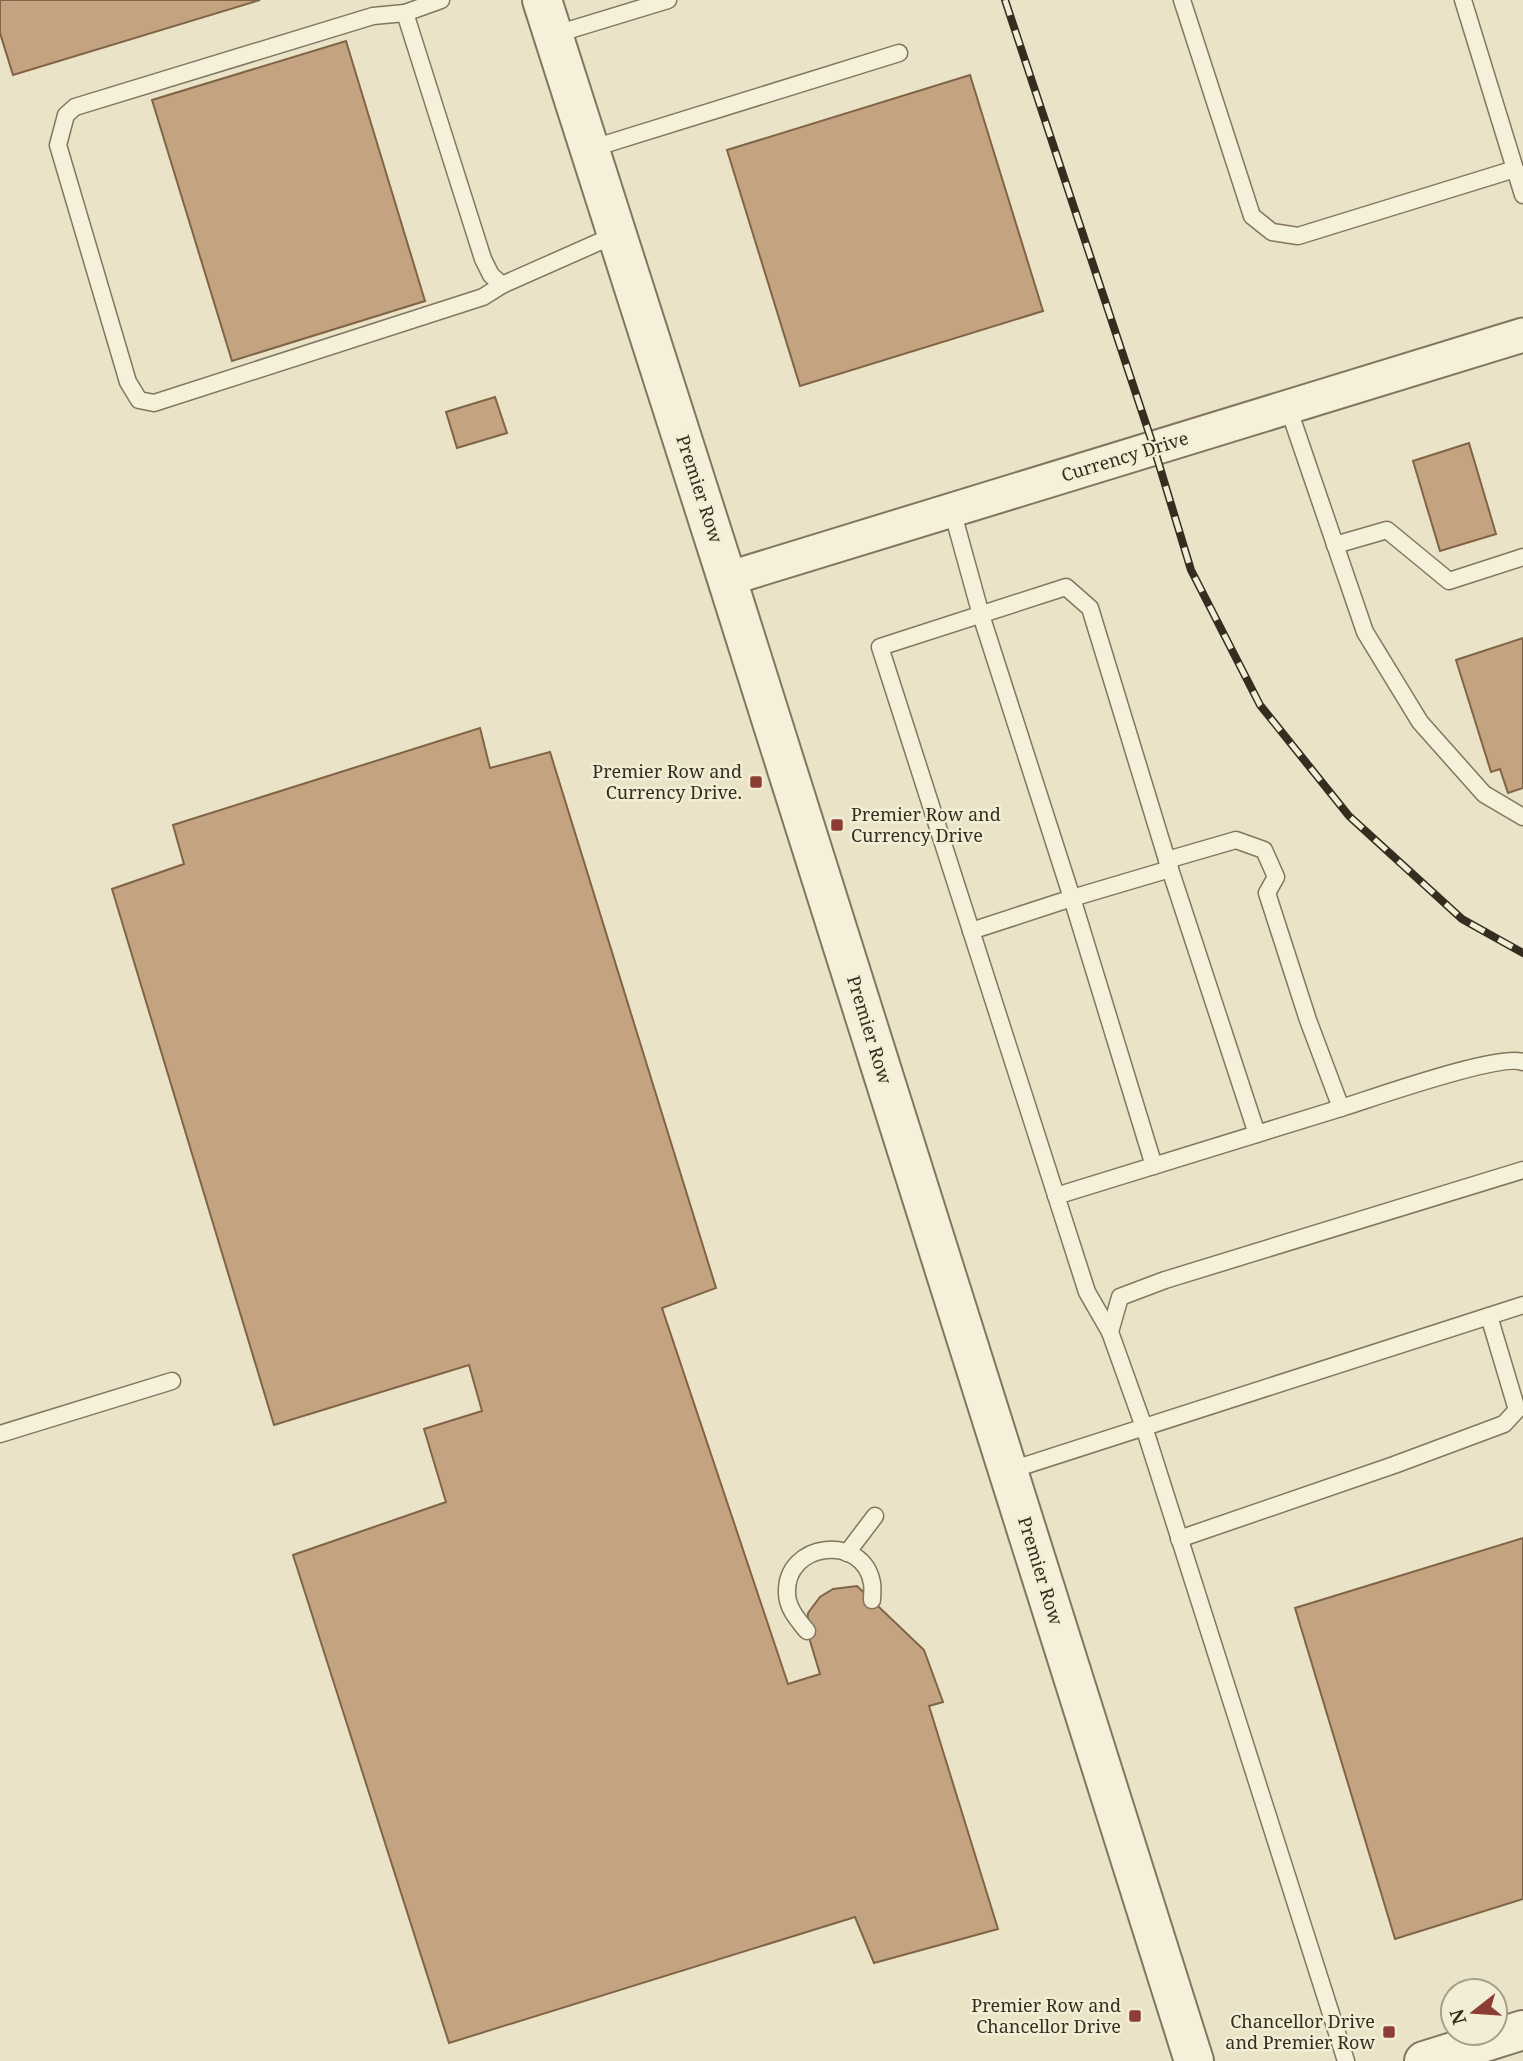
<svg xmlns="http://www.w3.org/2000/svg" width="1523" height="2061" font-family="'Noto Serif',serif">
	<rect width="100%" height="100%" fill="#eae3c7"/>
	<!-- building -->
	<g fill="#c4a480" stroke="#806446" stroke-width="2">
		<path d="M0,0H260L13,75L0,33Z"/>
		<path d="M346,41L425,301L232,361L152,100Z"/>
		<path d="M970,75L1043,311L800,386L727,150Z"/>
		<path d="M495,397L507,433L457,448L446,412Z"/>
		<path d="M1469,443L1496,534L1440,551L1413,461Z"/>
		<path d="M1523,638V788L1508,793L1500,769L1491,772L1456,660Z"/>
		<path d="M480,728L490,768L550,752L716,1288L662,1308L788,1684L820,1674L807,1631L808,1613L820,1597L833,1589L857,1586L924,1650L943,1702L929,1706L998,1929L874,1963L855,1917L449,2043L293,1555L446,1502L424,1429L482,1411L469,1365L274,1425L112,889L184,864L173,825Z"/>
		<path d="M1523,1538V1899L1395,1939L1295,1608Z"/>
	</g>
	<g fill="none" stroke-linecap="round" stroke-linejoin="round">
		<!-- service casing -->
		<g stroke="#83765e" stroke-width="19">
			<g id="service">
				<path d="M441,0L405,13L483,259L491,275L502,285L617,234"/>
				<path d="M1182,0L1252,216L1272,232L1298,236L1515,169"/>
				<path d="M1463,0L1523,195"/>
				<path d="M405,13L373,16L75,107L66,115L58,145L128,382L139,400L154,403L483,297L502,285"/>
				<path d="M553,35L668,0"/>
				<path d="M590,149L899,53"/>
				<path d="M1288,407L1365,632L1420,722L1484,794L1523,817"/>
				<path d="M952,510L981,615L1072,898L1154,1166"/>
				<path d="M1335,545L1387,530L1449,581L1523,557"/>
				<path d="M1167,860L1257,1134"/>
				<path d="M971,931L1072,898L1170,869"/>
				<path d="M1056,1196L1341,1108"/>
				<path d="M1110,1332L1087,1292L880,647L1066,587L1090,608L1167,860L1236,840L1264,850L1276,877L1267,893L1308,1020L1341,1108C1373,1098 1499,1053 1523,1062"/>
				<path d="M0,1434L172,1381"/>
				<path d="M1008,1471L1523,1305"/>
				<path d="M1179,1539L1394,1465L1504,1424L1517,1410L1489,1316"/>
				<path d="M847,1553L875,1516"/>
				<path d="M807,1631C798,1620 787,1608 787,1593C785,1542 863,1533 872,1583C873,1589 872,1595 872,1600"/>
				<path d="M1346,2061L1144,1427L1110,1332L1120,1297L1165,1280L1523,1170"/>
			</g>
		</g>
		<!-- minor casing -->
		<g stroke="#83765e" stroke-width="37">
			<path id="minor" d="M727,579L1523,335"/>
		</g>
		<!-- tertiary casing -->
		<g stroke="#83765e" stroke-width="42">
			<g id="tertiary">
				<path d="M542,0L727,579L1194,2061"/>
				<path d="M1424,2061L1523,2030"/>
			</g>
		</g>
		<!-- service -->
		<use href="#service" stroke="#f5f0d9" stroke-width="16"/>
		<!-- minor -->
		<use href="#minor" stroke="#f5f0d9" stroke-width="33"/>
		<!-- tertiary -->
		<use href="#tertiary" stroke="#f5f0d9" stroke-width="38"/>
		<!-- rail casing -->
		<g stroke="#352d20" stroke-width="8">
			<path id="rail" d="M1005,0L1154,448L1191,570L1260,705L1349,816L1462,919L1523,953"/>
		</g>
		<!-- rail -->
		<use href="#rail" stroke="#f2edd5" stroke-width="5" stroke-dasharray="16" stroke-linecap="butt"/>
	</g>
	<!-- markers -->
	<g fill="#8c3d34" stroke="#f2edd5" stroke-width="2.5">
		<rect x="749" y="775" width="14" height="14" rx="3.5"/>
		<rect x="830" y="818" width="14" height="14" rx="3.5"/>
		<rect x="1128" y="2009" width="14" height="14" rx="3.5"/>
		<rect x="1382" y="2025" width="14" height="14" rx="3.5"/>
	</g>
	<g text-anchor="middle" stroke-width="5" stroke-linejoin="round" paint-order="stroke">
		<!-- street labels -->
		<g font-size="18" fill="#352d20" stroke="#f2edd5">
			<text transform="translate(1125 457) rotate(-17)" y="6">Currency Drive</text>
			<text transform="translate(699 489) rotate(72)" y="6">Premier Row</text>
			<text transform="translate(869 1030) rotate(73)" y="6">Premier Row</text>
			<text transform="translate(1040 1571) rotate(73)" y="6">Premier Row</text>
		</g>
		<!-- poi labels -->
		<g font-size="18" fill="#352d20" stroke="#f2edd5" text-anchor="end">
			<text x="742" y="778">Premier Row and<tspan x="742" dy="21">Currency Drive.</tspan></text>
			<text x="851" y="821" text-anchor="start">Premier Row and<tspan x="851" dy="21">Currency Drive</tspan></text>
			<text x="1121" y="2012">Premier Row and<tspan x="1121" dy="21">Chancellor Drive</tspan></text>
			<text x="1375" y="2028">Chancellor Drive<tspan x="1375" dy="21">and Premier Row</tspan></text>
		</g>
	</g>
	<!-- north arrow -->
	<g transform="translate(1474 2012) rotate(253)"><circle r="33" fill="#f2edd5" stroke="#a6a08d" stroke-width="2"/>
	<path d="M0-5L12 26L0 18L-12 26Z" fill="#8c3d34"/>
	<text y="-10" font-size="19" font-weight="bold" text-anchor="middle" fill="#352d20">N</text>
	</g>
</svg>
